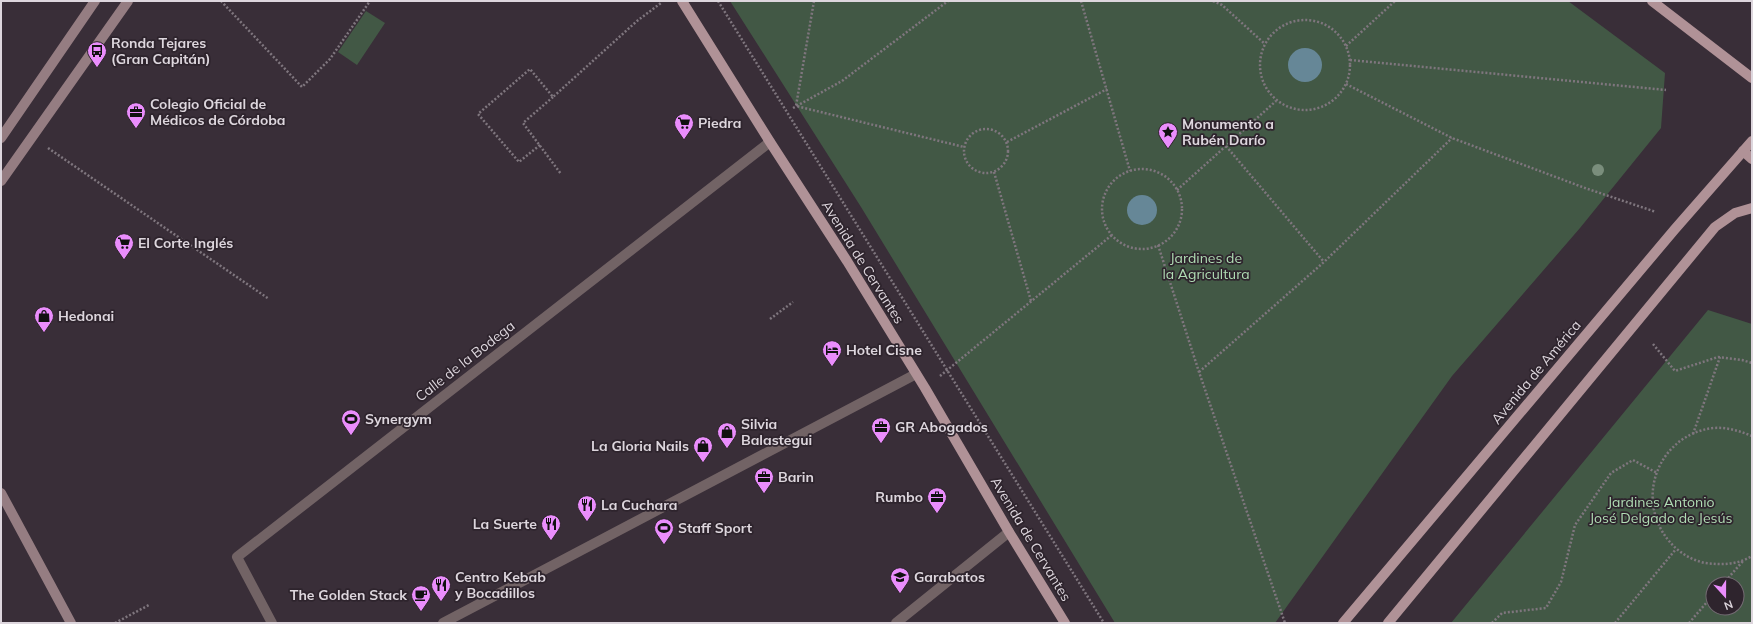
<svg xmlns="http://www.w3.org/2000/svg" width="1753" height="624" font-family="Mulish,sans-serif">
	<rect width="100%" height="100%" fill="#392e38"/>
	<!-- green -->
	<g fill="#425845" fill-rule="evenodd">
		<path d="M730,1H1568L1665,73L1661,128L1580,228L1452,376L1275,623H1115L861,207Z"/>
		<path d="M366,11L385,23L357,65L338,52Z"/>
		<path d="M1708,310L1752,324V623H1451ZM1713,584H1737V608H1713Z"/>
	</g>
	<!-- water -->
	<g fill="#668797">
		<circle cx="1305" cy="65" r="17"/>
		<circle cx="1142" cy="210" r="15"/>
	</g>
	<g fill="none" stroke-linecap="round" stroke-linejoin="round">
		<!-- path -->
		<g stroke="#7f767e" stroke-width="2.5" stroke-dasharray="2 2" stroke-linecap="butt">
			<path d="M221,1L302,87L330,59L370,1"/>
			<path d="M718,1L1104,623"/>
			<path d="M814,1L796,106L964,147"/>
			<path d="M1081,1L1130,171"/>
			<path d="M1213,1L1222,5L1265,44"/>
			<circle cx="1305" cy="65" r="45"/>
			<path d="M1346,46L1395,1"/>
			<path d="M1350,60L1666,90"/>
			<path d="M1346,84L1452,138L1585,188L1656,212"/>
			<path d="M553,97L523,123L561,174"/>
			<path d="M793,108L842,81L948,1"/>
			<circle cx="986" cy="151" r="22"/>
			<path d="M1007,142L1107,89"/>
			<path d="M540,145L519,162L478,114L530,69L553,97L637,21L661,3"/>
			<path d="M1226,146L1324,262"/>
			<path d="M48,148L269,299"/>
			<circle cx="1142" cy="209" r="40"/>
			<path d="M994,172L1031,301"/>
			<path d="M1177,190L1276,101"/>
			<path d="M1158,245L1199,372L1285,623"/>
			<path d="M770,319L793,302"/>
			<path d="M1653,344L1675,371L1718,357L1742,360L1752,363"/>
			<path d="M1199,372L1324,262L1452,138"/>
			<path d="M940,376L1112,235"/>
			<path d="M1693,434L1720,357"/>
			<path d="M1752,436C1740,431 1727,427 1713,428C1658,435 1634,499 1669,541C1678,552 1691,560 1705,563C1722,565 1737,565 1752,556"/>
			<path d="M1723,584L1743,561"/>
			<path d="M115,623L149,605"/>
			<path d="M1492,623L1502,613L1546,608L1561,582L1575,525L1611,473L1633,460L1657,473"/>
			<path d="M1615,623L1676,549"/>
			<path d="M1689,623L1713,595"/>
		</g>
		<!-- street -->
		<g stroke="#726365" stroke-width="10">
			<path d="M272,623L237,557L770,142"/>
			<path d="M443,623L916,374"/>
			<path d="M896,623L1009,532"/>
		</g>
		<!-- secondary -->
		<g stroke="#957d82" stroke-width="10">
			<path d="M1,138L95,1"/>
			<path d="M1,181L128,1"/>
			<path d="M1,493L71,623"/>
		</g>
		<!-- primary -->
		<g stroke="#b09297" stroke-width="10">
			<path d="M682,1L770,142L847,261L925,388L1009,532L1065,623"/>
			<path d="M1652,1L1752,78"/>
			<path d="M1743,151L1752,159"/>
			<path d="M1343,623L1675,229L1752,141"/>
			<path d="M1388,623L1715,227L1735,213L1752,208"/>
		</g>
	</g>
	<!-- trees -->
	<circle fill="#7a8e7c" cx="1598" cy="170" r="6"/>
	<!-- icons -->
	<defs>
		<g id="bus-pin" transform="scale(1)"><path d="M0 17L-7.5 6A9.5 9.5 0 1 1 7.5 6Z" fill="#ea8dfc" stroke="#2e242d"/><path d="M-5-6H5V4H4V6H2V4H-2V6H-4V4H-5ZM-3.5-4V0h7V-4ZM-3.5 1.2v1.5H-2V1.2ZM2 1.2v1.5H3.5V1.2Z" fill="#111"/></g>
		<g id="office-pin" transform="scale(1)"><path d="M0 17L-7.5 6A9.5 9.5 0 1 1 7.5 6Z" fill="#ea8dfc" stroke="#2e242d"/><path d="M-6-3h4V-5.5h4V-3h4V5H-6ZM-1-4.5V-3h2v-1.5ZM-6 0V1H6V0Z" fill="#111"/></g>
		<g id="supermarket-pin" transform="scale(1)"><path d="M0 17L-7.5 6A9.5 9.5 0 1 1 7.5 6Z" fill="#ea8dfc" stroke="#2e242d"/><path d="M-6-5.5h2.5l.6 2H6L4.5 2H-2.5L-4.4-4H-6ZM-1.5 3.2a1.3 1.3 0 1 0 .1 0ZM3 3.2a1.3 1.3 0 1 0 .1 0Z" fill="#111"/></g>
		<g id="sight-pin" transform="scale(1)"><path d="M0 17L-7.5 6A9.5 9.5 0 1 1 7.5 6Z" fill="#ea8dfc" stroke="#2e242d"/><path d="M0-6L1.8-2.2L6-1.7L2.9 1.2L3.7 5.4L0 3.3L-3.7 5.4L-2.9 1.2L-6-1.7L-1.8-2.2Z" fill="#111"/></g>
		<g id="shop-pin" transform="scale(1)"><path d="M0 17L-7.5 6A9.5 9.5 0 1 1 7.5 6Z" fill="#ea8dfc" stroke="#2e242d"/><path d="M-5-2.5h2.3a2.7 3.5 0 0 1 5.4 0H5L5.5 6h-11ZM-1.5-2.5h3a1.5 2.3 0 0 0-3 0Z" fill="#111"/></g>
		<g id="hotel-pin" transform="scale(1)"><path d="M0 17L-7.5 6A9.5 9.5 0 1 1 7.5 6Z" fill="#ea8dfc" stroke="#2e242d"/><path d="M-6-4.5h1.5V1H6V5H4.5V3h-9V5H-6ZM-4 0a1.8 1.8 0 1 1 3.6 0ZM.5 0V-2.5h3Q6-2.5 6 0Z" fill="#111"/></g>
		<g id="stadium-pin" transform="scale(1)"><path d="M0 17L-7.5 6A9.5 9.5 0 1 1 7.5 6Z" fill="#ea8dfc" stroke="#2e242d"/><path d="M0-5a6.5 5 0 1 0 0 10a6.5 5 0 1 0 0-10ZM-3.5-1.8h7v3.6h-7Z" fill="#111"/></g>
		<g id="restaurant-pin" transform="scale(1)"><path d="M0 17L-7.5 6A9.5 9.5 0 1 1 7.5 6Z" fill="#ea8dfc" stroke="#2e242d"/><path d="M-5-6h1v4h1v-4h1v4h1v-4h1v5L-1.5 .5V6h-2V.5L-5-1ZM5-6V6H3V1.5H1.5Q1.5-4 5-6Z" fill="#111"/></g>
		<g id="school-pin" transform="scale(1)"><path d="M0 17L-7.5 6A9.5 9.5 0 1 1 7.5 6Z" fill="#ea8dfc" stroke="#2e242d"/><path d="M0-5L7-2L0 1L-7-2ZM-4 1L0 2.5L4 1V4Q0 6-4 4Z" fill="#111"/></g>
		<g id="cafe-pin" transform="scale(1)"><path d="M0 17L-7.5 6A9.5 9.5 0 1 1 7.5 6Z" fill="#ea8dfc" stroke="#2e242d"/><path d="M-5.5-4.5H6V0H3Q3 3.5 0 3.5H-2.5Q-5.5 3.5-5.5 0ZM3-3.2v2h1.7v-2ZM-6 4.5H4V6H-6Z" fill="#111"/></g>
	</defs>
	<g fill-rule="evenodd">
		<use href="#bus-pin" x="97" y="51"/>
		<use href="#office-pin" x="136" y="112"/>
		<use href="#supermarket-pin" x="684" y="123"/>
		<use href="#sight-pin" x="1168" y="132"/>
		<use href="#supermarket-pin" x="124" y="243"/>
		<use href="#shop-pin" x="44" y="316"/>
		<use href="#hotel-pin" x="832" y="350"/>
		<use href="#stadium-pin" x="351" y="419"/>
		<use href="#office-pin" x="881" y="427"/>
		<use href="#shop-pin" x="727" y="432"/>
		<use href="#shop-pin" x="703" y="446"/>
		<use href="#office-pin" x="764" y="477"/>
		<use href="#office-pin" x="937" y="497"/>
		<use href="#restaurant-pin" x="587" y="505"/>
		<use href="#restaurant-pin" x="551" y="524"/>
		<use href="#stadium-pin" x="664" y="528"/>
		<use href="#school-pin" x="900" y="577"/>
		<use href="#restaurant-pin" x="441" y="585"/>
		<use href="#cafe-pin" x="421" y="595"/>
	</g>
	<g text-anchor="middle" stroke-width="3.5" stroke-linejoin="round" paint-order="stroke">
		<!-- poi labels -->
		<g font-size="14" font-weight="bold" fill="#ddd6dd" stroke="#2e242d" text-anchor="start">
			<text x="111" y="48">Ronda Tejares<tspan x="111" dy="16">(Gran Capitán)</tspan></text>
			<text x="150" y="109">Colegio Oficial de<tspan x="150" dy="16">Médicos de Córdoba</tspan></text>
			<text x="698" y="128">Piedra</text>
			<text x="1182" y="129">Monumento a<tspan x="1182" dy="16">Rubén Darío</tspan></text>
			<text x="138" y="248">El Corte Inglés</text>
			<text x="58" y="321">Hedonai</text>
			<text x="846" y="355">Hotel Cisne</text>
			<text x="365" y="424">Synergym</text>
			<text x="741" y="429">Silvia<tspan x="741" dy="16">Balastegui</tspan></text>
			<text x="895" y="432">GR Abogados</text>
			<text x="689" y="451" text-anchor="end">La Gloria Nails</text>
			<text x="778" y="482">Barin</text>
			<text x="923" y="502" text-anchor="end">Rumbo</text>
			<text x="601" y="510">La Cuchara</text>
			<text x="537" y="529" text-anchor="end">La Suerte</text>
			<text x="678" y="533">Staff Sport</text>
			<text x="455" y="582">Centro Kebab<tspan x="455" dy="16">y Bocadillos</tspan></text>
			<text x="914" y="582">Garabatos</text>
			<text x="407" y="600" text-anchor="end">The Golden Stack</text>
		</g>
		<!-- park labels -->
		<g font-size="14" fill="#b0ddb4" stroke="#2e242d">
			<text x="1206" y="263">Jardines de<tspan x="1206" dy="16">la Agricultura</tspan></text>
			<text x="1661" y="507">Jardines Antonio<tspan x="1661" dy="16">José Delgado de Jesús</tspan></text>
		</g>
		<!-- street labels -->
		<g font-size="14" fill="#ddd6dd" stroke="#2e242d">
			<text transform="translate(863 262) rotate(58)" y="5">Avenida de Cervantes</text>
			<text transform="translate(465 361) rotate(-38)" y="5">Calle de la Bodega</text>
			<text transform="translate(1536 372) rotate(-50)" y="5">Avenida de América</text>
			<text transform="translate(1031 539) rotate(59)" y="5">Avenida de Cervantes</text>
		</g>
	</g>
	<!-- border -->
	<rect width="1753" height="624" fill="none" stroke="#ddd6dd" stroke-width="4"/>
	<!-- north arrow -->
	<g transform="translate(1725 596) rotate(159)"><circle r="19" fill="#2e242d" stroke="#746b73"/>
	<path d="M0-3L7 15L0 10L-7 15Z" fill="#ea8dfc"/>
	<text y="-6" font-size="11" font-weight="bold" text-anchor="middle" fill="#ddd6dd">N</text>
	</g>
</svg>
